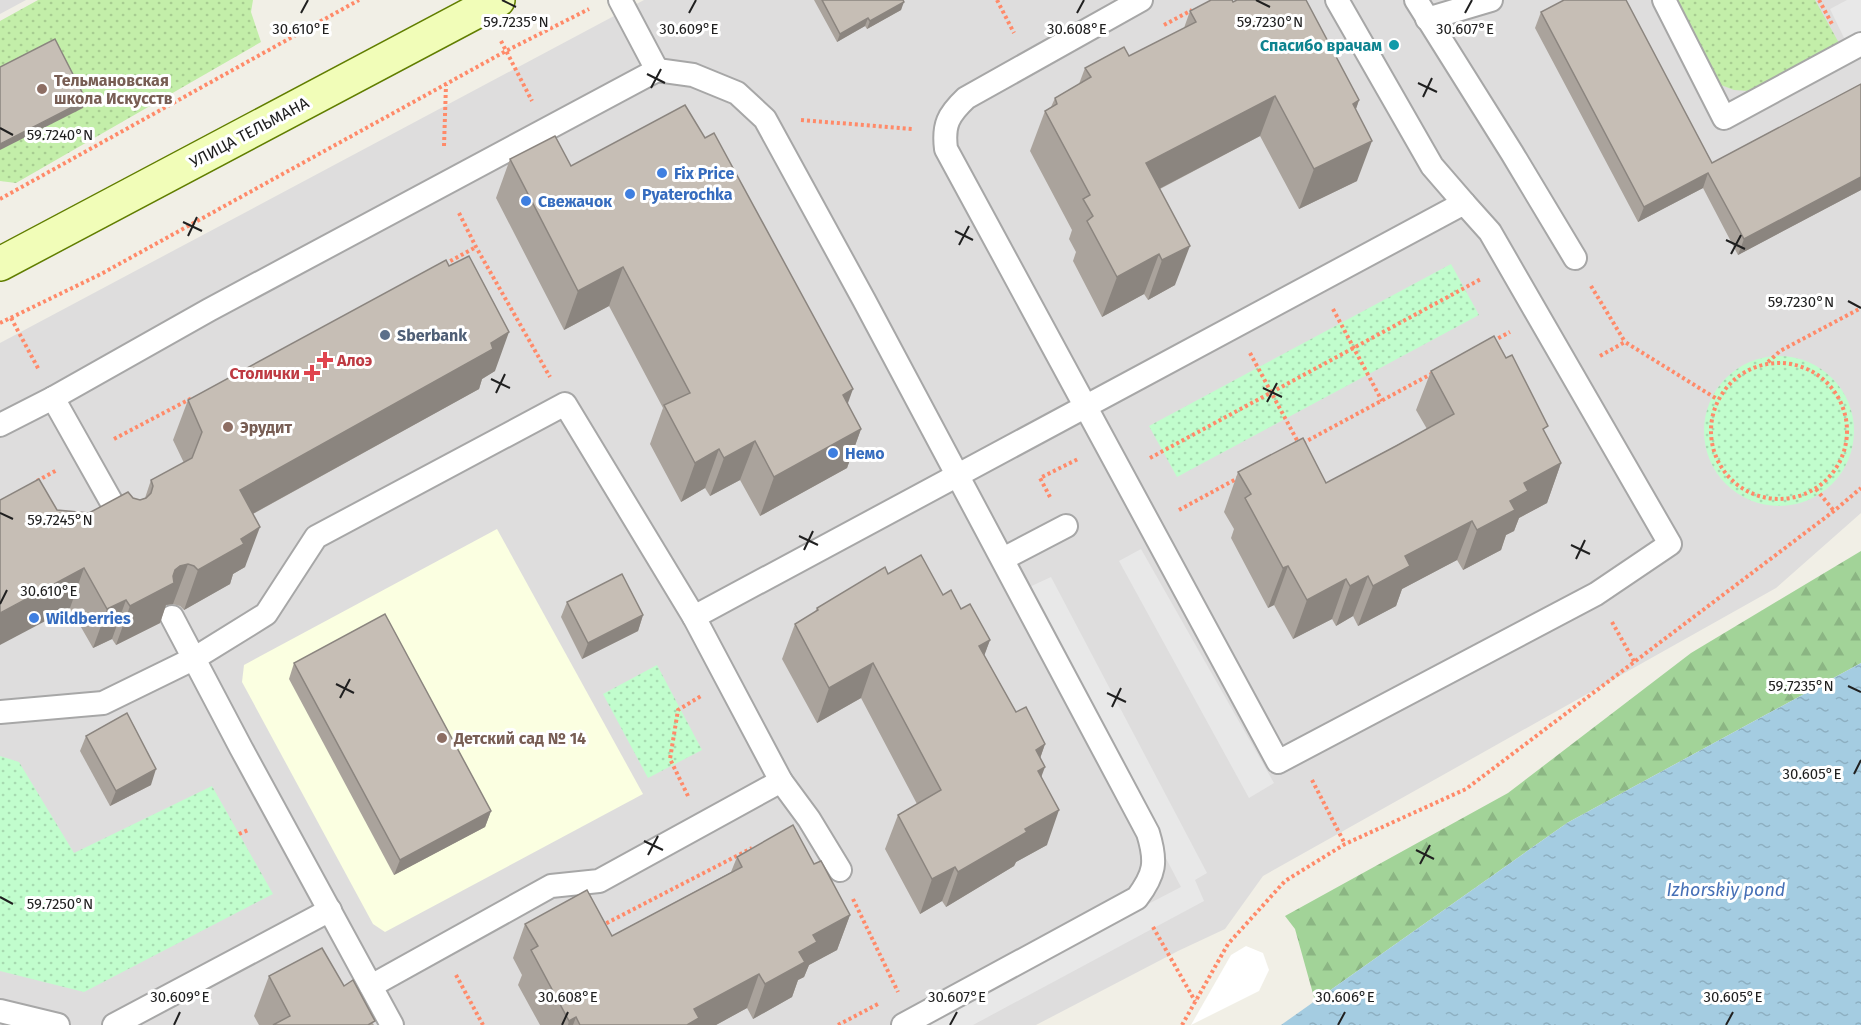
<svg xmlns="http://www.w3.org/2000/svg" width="1861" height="1025" font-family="'Fira Sans',sans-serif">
	<defs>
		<pattern id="grass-dots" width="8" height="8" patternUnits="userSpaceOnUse" patternTransform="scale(1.5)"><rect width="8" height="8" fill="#c3eea9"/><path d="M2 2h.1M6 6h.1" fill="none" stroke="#a7cc91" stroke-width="1.8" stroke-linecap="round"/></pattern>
		<pattern id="forest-firs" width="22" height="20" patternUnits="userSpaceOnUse" patternTransform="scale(1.5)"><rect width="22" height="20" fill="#a2d398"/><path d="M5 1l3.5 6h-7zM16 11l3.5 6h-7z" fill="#8bb583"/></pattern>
		<pattern id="park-dots" width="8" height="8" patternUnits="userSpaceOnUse" patternTransform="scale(1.5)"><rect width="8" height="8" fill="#c1fdcd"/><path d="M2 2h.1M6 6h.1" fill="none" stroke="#a6d9b0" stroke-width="1.8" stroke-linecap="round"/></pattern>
		<pattern id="water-ripples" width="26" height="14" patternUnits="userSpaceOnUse" patternTransform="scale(1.5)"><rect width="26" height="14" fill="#a4cce1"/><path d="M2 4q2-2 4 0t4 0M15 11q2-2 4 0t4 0" fill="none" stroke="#8dafc1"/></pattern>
	</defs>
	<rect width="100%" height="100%" fill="#f1efe6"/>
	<!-- residential -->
	<g fill="#dedddd">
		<path d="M0,0H26L0,14Z"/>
		<path d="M644,0H1861V513L1776,588L1263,876L1225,929L1178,951L1036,1025H0V343Z"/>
	</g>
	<!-- education -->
	<path fill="#fbffe1" d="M497,529L643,794L385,932L373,924L242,682L244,665Z"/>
	<!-- grass -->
	<g fill="url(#grass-dots)">
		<path d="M38,0H253L251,12L261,42L16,183L0,181V21Z"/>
		<path d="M1675,0H1815L1839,43L1749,91L1734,90L1721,85Z"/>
	</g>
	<!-- forest -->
	<path fill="url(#forest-firs)" d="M1861,551V663L1567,823L1315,1001L1295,929L1285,916L1508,793L1691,653Z"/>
	<!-- park -->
	<g fill="url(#park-dots)">
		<path d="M1451,264L1479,315L1177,477L1149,426Z"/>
		<circle cx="1779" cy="431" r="75"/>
		<path d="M657,665L702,750L648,778L603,694Z"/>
		<path d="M0,756L19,762L74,853L212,786L273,894L84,992L0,971Z"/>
	</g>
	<!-- parking -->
	<g fill="#e8e8e8">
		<path d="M1847,0H1861V31L1845,40L1830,9Z"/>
		<path d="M1141,549L1274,783L1249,798L1119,561Z"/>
		<path d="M1051,577L1207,873L1195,880L1204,901L973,1025H915L1181,887L1025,589Z"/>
	</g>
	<!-- water -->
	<path fill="url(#water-ripples)" d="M1861,663V1025H1281L1567,823Z"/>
	<!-- pier -->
	<path fill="#fff" d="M1246,946L1263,953L1269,970L1259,991L1191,1025L1231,955Z"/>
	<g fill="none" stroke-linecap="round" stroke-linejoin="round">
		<!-- service casing -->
		<g stroke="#a7a7a7" stroke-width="26">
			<g id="service">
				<path d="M620,0L657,70"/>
				<path d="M1337,0L1432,166L1464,203"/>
				<path d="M1416,0L1512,153L1575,258"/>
				<path d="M1664,0L1724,118L1861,44"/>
				<path d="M1427,19L1491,0"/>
				<path d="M53,398L125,526"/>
				<path d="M0,425L53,398L209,310L657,70L693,75L737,93L765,119L864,300L1148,833C1157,862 1155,874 1137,898L903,1025"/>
				<path d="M1003,559L1066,526"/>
				<path d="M172,617L241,748L392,1025"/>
				<path d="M694,617L1464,203L1490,232L1670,544L1596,594L1278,762C1166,558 1057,353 946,149C943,125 948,115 966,98L1141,0"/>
				<path d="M0,712L103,703L195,658L266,614L316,537L565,404L694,617L781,781L809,819L840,870"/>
				<path d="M371,986L551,886L599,881L781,781"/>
				<path d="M0,1011L58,1025"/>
				<path d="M114,1025L330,910"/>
			</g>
		</g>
		<!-- secondary casing -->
		<g stroke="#617e00" stroke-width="36">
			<path id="secondary" d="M0,264L498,0"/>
		</g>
		<!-- path -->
		<g stroke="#ff8a69" stroke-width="4" stroke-dasharray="3 3" stroke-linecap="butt">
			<path d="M997,0L1014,33"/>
			<path d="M1819,0L1832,24"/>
			<path d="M1164,25L1192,10"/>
			<path d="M501,41L532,101"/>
			<path d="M801,120L913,129"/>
			<path d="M444,146L446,85"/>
			<path d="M0,199L359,0"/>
			<path d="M459,213L476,247L550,377"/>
			<path d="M445,264L476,247"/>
			<path d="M1591,286L1625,342"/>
			<path d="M1333,309L1382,401"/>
			<path d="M11,318L39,370"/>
			<path d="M0,323L101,274L506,51L589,9"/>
			<path d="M1493,341L1510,332"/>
			<path d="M1250,353L1299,444"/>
			<path d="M1600,356L1625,342L1717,399"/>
			<path d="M1768,362L1780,351L1861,308"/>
			<circle cx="1779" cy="431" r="68"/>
			<path d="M114,439L192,398"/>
			<path d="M1303,443L1433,373"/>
			<path d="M1150,458L1481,279"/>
			<path d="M37,481L57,470"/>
			<path d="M1816,489L1834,511"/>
			<path d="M1050,497L1040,478L1078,459"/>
			<path d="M1179,510L1238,478"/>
			<path d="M1612,622L1635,663"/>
			<path d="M1312,780L1345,844"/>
			<path d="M688,796L670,759L678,710L701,696"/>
			<path d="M239,834L248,830"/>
			<path d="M853,899L898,992"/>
			<path d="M601,926L752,848"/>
			<path d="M1153,927L1195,1001"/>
			<path d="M456,975L483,1025"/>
			<path d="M838,1025L878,1004"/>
			<path d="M1182,1025L1228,944L1285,881L1345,844L1466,789L1834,511L1861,488"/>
		</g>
		<!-- service -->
		<use href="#service" stroke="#fff" stroke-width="22"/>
		<!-- secondary -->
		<use href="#secondary" stroke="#f1fdb8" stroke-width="33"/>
	</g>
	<!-- wall -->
	<g fill="#aaa39c">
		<path d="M814,0H903L901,10L867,29L865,26L837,42Z"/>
		<path d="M1233,2L1359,100L1356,109L1357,181L1299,209L1260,136L1160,189L1175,285L1148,300L1144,294L1102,317L1073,261L1076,252L1069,239L1072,230L1030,151L1045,111L1051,107L1055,98L1079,84L1085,68L1129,56L1184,28L1190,11Z"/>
		<path d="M1541,12L1712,163L1861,84V190L1738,255L1703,188L1638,222L1535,28Z"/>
		<path d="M705,138L861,429L847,468L760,516L740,480L710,496L705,488L681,502L650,444L663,408L609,306L564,330L496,198L510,159L571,166Z"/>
		<path d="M495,371L482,379L479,389L253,514L245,567L233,574L230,584L184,610L180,606L173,604L166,605L160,623L116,645L112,639L93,648L70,608L57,510L89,513L133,498L140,500L145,498L151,480L184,463L173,440L188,400Z"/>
		<path d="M1431,371L1545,433L1561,463L1547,503L1519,518L1514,531L1506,535L1501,550L1463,570L1457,560L1402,589L1396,606L1358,626L1353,616L1336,626L1332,619L1293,639L1274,605L1268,608L1231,538L1234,529L1224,512L1238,472L1326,483L1427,429L1416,410Z"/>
		<path d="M888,574L943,595L961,609L990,640L984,655L1016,712L1045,744L1040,758L1047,845L1016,862L1014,866L946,907L942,901L920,914L885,849L898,815L917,804L861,698L817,723L782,659L795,624L815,612L817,608Z"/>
		<path d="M567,602L643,615L638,631L582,659L561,617Z"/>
		<path d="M294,663L491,811L485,827L394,875L289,679Z"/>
		<path d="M86,736L151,785L110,806L80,751Z"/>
		<path d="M737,857L814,864L850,915L837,950L809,965L804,977L798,980L792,997L753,1019L747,1008L716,1025H540L518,985L522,975L513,958L525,924L612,936L731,872Z"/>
		<path d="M269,976L344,986L374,1025H259L254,1016Z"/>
	</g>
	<!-- shaded-wall -->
	<g fill="#8b857f">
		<path d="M904,2L901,10L867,29L870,21Z"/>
		<path d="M868,18L865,26L837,42L840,34Z"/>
		<path d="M1275,96L1260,136L1132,203L1146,163Z"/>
		<path d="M86,100L83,108L0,150V144Z"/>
		<path d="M1359,100L1345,140L1353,104Z"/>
		<path d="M1372,141L1357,181L1299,209L1314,169Z"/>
		<path d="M1708,173L1703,188L1638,222L1644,207Z"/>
		<path d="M1861,177V190L1738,255L1744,239Z"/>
		<path d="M1190,246L1175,285L1148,300L1162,260Z"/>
		<path d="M1159,254L1144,294L1102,317L1117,277Z"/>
		<path d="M623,267L609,306L564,330L578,291Z"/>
		<path d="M509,332L495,371L482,379L479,389L225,529L240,490Z"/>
		<path d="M853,389L839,428L843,395Z"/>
		<path d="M861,429L847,468L760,516L774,477Z"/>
		<path d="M755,441L740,480L710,496L724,458Z"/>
		<path d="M719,449L705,488L681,502L695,463Z"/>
		<path d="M1561,463L1547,503L1519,518L1514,531L1506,535L1501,550L1463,570L1477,530L1510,501L1524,483Z"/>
		<path d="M1472,521L1457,560L1402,589L1396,606L1358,626L1373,586L1405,556Z"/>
		<path d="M260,527L245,567L233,574L230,584L184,610L198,570L241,539Z"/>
		<path d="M188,564L173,604L166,605L160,623L116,645L130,606L180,566Z"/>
		<path d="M1288,566L1274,605L1268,608L1283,568Z"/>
		<path d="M84,568L70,608L0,645V613Z"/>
		<path d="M1368,576L1353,616L1336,626L1350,586Z"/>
		<path d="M1346,579L1332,619L1293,639L1307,600Z"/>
		<path d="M126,600L112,639L93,648L107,609Z"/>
		<path d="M643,615L638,631L582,659L588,643Z"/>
		<path d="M990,640L977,675L979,646Z"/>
		<path d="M873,663L861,698L817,723L829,688Z"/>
		<path d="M1045,744L1033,779L1036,750Z"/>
		<path d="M1045,767L1032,802L1038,771Z"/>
		<path d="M156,769L151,785L110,806L116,791Z"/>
		<path d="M1059,810L1047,845L1016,862L1014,866L946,907L958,872L1025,829Z"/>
		<path d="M491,811L485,827L394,875L400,860Z"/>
		<path d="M955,867L942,901L920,914L932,879Z"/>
		<path d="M850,915L837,950L809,965L804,977L798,980L792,997L753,1019L765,984L799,952L813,935Z"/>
		<path d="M759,974L747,1008L716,1025H687L694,1009Z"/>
		<path d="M576,1017L573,1025H568L569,1021Z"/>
	</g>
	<!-- building -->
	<g fill="#c6beb5" stroke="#8b857f" stroke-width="1.5">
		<path d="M822,0H903L904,2L870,21L868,18L840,34Z"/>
		<path d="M1211,0H1232L1233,2L1237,0H1306L1359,100L1353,104L1372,141L1314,169L1275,96L1146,163L1190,246L1162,260L1159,254L1117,277L1087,221L1093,216L1083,199L1090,195L1045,111L1057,104L1055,98L1091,77L1085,68L1124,47L1129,56L1196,22L1190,11Z"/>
		<path d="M1564,0H1626L1712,163L1861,84V177L1744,239L1708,173L1644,207L1541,12Z"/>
		<path d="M55,39L86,100L0,144V67Z"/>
		<path d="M685,105L705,138L714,133L853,389L843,395L861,429L774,477L755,441L724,458L719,449L695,463L664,405L690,393L623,267L578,291L510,159L555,136L571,166Z"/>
		<path d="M469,256L509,332L491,343L493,349L240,490L260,527L241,539L244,544L198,570L194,566L188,564L180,566L175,570L173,576L174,583L130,606L126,600L107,609L84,568L0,613V500L39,479L57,510L89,513L128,492L133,498L140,500L146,498L151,493L153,486L151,480L192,458L202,432L188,400L446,260L449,266Z"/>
		<path d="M1494,336L1506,358L1512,355L1548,426L1543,429L1561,463L1524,483L1528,491L1510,501L1515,510L1477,530L1472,521L1405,556L1410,566L1373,586L1368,576L1350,586L1346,579L1307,600L1288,566L1283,568L1245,498L1251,494L1238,472L1303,438L1326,483L1396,446L1454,414L1431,371Z"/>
		<path d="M921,555L943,595L951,590L961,609L970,604L990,640L979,646L1016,712L1026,707L1045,744L1036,750L1045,767L1038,771L1059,810L1025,829L1027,832L958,872L955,867L932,879L898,815L941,790L873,663L829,688L795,624L818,610L817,608L885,567L888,574Z"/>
		<path d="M622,574L643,615L588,643L567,602Z"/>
		<path d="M385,614L491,811L400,860L294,663Z"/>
		<path d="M127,713L156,769L116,791L86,736Z"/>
		<path d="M793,825L814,864L821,861L850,915L813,935L817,942L799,952L805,962L765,984L759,974L694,1009L699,1018L687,1025H580L576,1017L569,1021L531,950L538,946L525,924L587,890L612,936L742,867L737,857Z"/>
		<path d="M322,948L344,986L353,980L375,1021L368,1025H273L290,1016L269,976Z"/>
	</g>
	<!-- ticks -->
	<path fill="none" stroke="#202020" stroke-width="2" d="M502,0L516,7M1256,0L1270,7M301,13L308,0M689,13L696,0M1077,13L1084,0M1465,13L1472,0M647,74L665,83M1418,83L1437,92M651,88L661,69M1423,97L1432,78M0,128L13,135M183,222L202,231M955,231L973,240M188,236L197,217M1726,240L1745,249M959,245L969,226M1731,254L1741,235M1848,301L1861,308M491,379L510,388M1263,388L1282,397M496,393L505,374M1267,402L1277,383M0,513L13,519M799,536L818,545M1571,545L1590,554M804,550L813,531M1576,559L1585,540M0,604L7,590M336,684L354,693M1848,686L1861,692M1107,693L1126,702M340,698L350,679M1112,707L1121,688M1854,774L1861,760M644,841L663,850M1416,850L1434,859M648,855L658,836M1420,864L1430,845M0,897L13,904M174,1025L180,1012M562,1025L568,1012M950,1025L957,1012M1338,1025L1345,1012M1726,1025L1733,1012"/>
	<!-- markers -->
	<circle fill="#0f9aa8" stroke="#fff" stroke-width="2" cx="1394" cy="45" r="6"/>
	<g fill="#8d6e63" stroke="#fff" stroke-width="2">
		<circle cx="42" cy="89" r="6"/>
		<circle cx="228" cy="427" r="6"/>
		<circle cx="442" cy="738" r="6"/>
	</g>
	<g fill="#3f7fe0" stroke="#fff" stroke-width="2">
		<circle cx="662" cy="173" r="6"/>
		<circle cx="630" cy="194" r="6"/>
		<circle cx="526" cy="201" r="6"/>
		<circle cx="833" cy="453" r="6"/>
		<circle cx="34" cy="618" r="6"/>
	</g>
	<circle fill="#5c6f8a" stroke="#fff" stroke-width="2" cx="385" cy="335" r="6"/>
	<g fill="#e0444e" stroke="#fff" stroke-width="2">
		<path d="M322 351h6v6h6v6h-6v6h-6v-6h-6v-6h6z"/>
		<path d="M309 364h6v6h6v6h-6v6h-6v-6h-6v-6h6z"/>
	</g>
	<g text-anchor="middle" stroke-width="6" stroke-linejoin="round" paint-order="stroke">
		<!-- culture labels -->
		<g font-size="16" font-weight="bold" fill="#0d838f" stroke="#fff" text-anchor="end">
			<text x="1382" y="51">Спасибо врачам</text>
		</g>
		<!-- education labels -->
		<g font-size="16" font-weight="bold" fill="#785e54" stroke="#fff" text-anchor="start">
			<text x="54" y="86">Тельмановская<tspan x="54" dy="18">школа Искусств</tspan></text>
			<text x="240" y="433">Эрудит</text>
			<text x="454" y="744">Детский сад № 14</text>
		</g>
		<!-- street labels -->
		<g font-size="16" fill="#202020" stroke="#fff">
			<text transform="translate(249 132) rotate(-28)" y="6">УЛИЦА ТЕЛЬМАНА</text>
		</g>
		<!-- shop labels -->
		<g font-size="16" font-weight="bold" fill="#366cbe" stroke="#fff" text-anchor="start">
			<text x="674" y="179">Fix Price</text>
			<text x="642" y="200">Pyaterochka</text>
			<text x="538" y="207">Свежачок</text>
			<text x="845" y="459">Немо</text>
			<text x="46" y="624">Wildberries</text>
		</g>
		<!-- service labels -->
		<g font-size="16" font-weight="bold" fill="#4e5e75" stroke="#fff" text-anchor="start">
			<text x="397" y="341">Sberbank</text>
		</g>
		<!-- health labels -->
		<g font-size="16" font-weight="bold" fill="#be3a42" stroke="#fff" text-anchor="start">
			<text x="337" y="366">Алоэ</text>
			<text x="300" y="379" text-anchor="end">Столички</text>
		</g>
		<!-- water labels -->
		<g font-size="18" font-style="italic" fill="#4670b6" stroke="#fff">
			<text x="1726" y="896">Izhorskiy pond</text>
		</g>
	</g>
	<g font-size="15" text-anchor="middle" fill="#202020" stroke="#fff" stroke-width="6" stroke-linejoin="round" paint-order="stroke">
		<text x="516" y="27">59.7235°N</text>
		<text x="1270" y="27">59.7230°N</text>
		<text x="301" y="34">30.610°E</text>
		<text x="689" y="34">30.609°E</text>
		<text x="1077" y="34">30.608°E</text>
		<text x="1465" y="34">30.607°E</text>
		<text x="60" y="140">59.7240°N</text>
		<text x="1801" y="307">59.7230°N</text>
		<text x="60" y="525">59.7245°N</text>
		<text x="49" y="596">30.610°E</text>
		<text x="1801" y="691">59.7235°N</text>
		<text x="1812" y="779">30.605°E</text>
		<text x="60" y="909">59.7250°N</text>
		<text x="180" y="1002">30.609°E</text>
		<text x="568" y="1002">30.608°E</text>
		<text x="957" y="1002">30.607°E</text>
		<text x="1345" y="1002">30.606°E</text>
		<text x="1733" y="1002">30.605°E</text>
	</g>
</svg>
